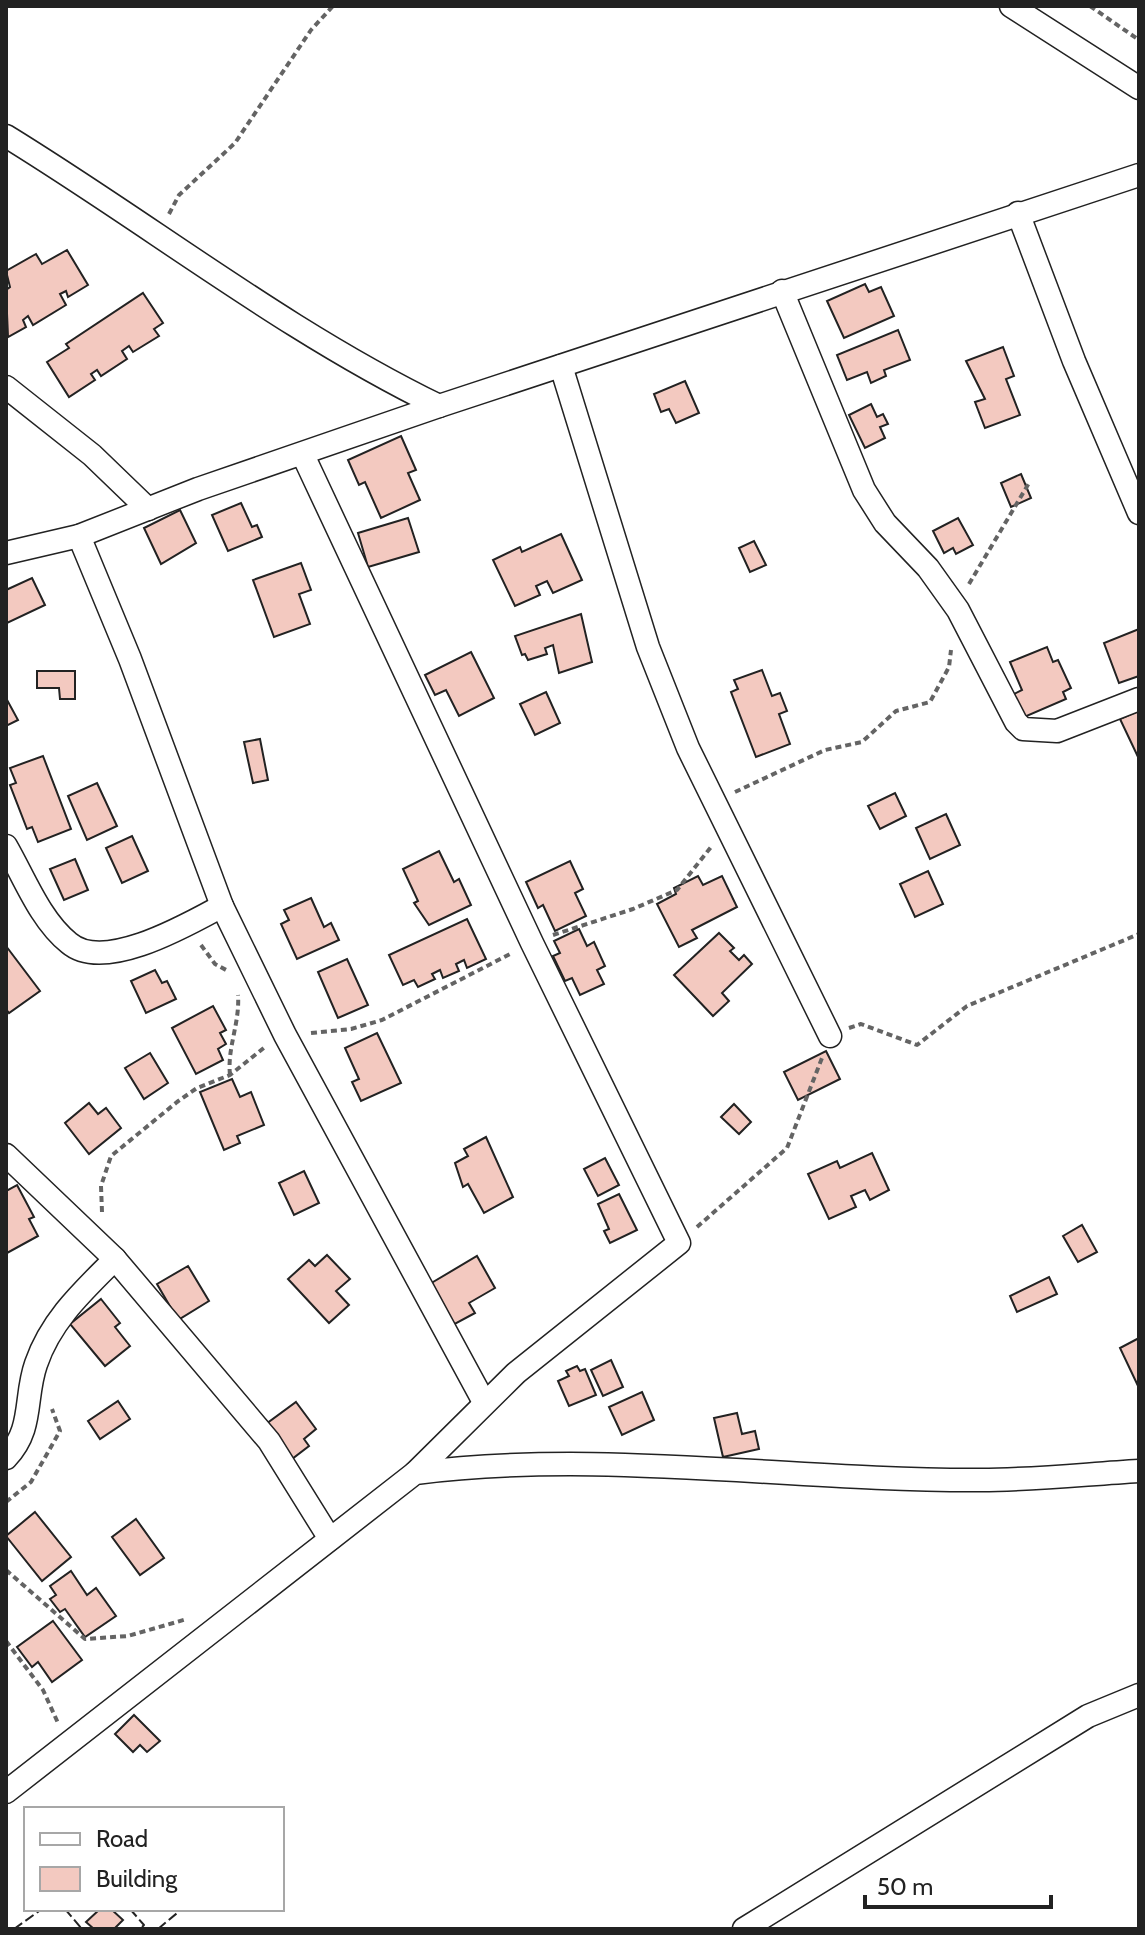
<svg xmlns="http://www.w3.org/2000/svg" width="1145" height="1935" font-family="Cabin,sans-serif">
	<rect width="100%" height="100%" fill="#fff"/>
	<!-- building -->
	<g fill="#f3c9c0" stroke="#222" stroke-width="2">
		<path d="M67,250L88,285L68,297L66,291L60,294L66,305L33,325L28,316L23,320L26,327L8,337L6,290L10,287L6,271L36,254L42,264Z"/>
		<path d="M865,284L869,292L881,287L894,316L844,338L827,301Z"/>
		<path d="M143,293L163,323L154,329L159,336L133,352L129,346L122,351L127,359L101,376L97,370L91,374L95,380L69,397L47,362L69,348L66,344Z"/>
		<path d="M898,330L910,360L884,370L886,376L871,383L867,372L847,380L837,355Z"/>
		<path d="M1003,347L1014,376L1006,379L1020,415L985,428L975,402L985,399L966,361Z"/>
		<path d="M685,381L699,413L676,423L669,409L661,412L654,394Z"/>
		<path d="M871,404L877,417L883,414L888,424L880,427L885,438L865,448L849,415Z"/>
		<path d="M401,436L416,470L408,473L420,500L381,518L365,482L359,485L348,460Z"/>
		<path d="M1021,474L1031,498L1011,507L1001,483Z"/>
		<path d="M241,503L252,527L257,525L262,537L228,551L212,515Z"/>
		<path d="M180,510L196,543L161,564L144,528Z"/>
		<path d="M408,518L419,552L368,567L358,533Z"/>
		<path d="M958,518L973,545L956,554L953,548L944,553L933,531Z"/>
		<path d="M561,534L582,580L553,593L547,581L536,586L540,595L515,606L493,560L520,547L522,552Z"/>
		<path d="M754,541L766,565L750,572L739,548Z"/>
		<path d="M301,563L311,590L299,594L310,624L274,637L253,580Z"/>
		<path d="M32,578L45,605L7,623L6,590Z"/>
		<path d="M581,614L592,662L559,673L553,645L545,648L547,654L528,660L525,654L522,655L515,636Z"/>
		<path d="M1139,629V676L1119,683L1104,643Z"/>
		<path d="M1047,647L1053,662L1058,660L1071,688L1063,692L1066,699L1022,718L1012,695L1022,690L1010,662Z"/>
		<path d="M471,652L494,698L459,716L446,690L435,695L425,675Z"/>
		<path d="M762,670L772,696L780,693L787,711L779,714L790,744L756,757L731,692L738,689L734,680Z"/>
		<path d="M37,671H75V699H60L59,688H37Z"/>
		<path d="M546,692L560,723L535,735L520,704Z"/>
		<path d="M6,698L18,720L6,726Z"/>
		<path d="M1138,711L1139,713V759L1120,719Z"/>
		<path d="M260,739L268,780L253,783L244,742Z"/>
		<path d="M43,756L71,829L38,842L32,827L27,829L10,785L16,783L10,768Z"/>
		<path d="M97,783L117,826L87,840L68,796Z"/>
		<path d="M895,793L906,816L880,829L868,806Z"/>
		<path d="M946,814L960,845L930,859L916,828Z"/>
		<path d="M132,836L148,871L122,883L106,848Z"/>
		<path d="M439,851L454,882L459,879L471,905L429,925L414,903L418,901L403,869Z"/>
		<path d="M75,859L88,890L64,900L50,869Z"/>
		<path d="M570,861L583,889L575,893L586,916L555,931L543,905L538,908L526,882Z"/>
		<path d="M928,871L943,904L915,917L900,884Z"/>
		<path d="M698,876L703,885L722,876L737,907L692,930L697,938L679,947L657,904L676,894L674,888Z"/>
		<path d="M311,898L324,927L331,923L339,940L297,959L281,924L289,920L284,910Z"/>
		<path d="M467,919L486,959L467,968L464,960L456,964L459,971L443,978L440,970L432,974L435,979L418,987L414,980L403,985L389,955Z"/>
		<path d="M579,929L587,946L594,942L605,966L597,970L604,984L580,995L572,978L565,981L553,956L560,953L554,941Z"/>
		<path d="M719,933L734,948L730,951L739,960L744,955L752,964L722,993L729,1001L713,1016L674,975Z"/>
		<path d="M6,946L40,991L9,1013L6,1009Z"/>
		<path d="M347,959L368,1005L338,1018L318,972Z"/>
		<path d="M155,970L162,983L167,981L176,999L146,1013L131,981Z"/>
		<path d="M213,1006L226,1030L220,1033L226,1044L218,1049L223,1060L196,1074L172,1028Z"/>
		<path d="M377,1033L401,1083L361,1101L352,1082L359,1079L345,1048Z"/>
		<path d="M826,1051L840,1079L798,1100L784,1072Z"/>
		<path d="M150,1053L168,1083L144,1099L125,1068Z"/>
		<path d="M232,1079L240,1097L251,1092L264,1125L237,1136L240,1143L224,1150L200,1092Z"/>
		<path d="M89,1103L98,1114L106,1108L121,1128L89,1154L65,1123Z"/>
		<path d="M734,1104L751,1122L739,1134L721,1117Z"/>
		<path d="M486,1137L513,1197L484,1213L468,1184L463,1187L455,1163L468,1156L464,1149Z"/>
		<path d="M872,1153L889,1190L870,1200L865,1190L851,1196L856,1207L829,1219L808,1174L837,1161L840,1168Z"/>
		<path d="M605,1158L619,1185L598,1196L584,1169Z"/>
		<path d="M304,1171L319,1203L294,1215L279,1183Z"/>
		<path d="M17,1185L34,1217L29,1219L38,1236L7,1253L6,1191Z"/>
		<path d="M619,1194L637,1230L610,1243L604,1231L609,1229L598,1204Z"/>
		<path d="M1082,1225L1097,1252L1078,1262L1063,1236Z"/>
		<path d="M327,1255L350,1279L336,1291L349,1305L329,1323L288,1279L309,1260L315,1266Z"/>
		<path d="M477,1256L495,1288L469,1303L475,1313L451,1326L428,1285Z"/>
		<path d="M188,1266L209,1301L178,1320L157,1284Z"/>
		<path d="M1049,1277L1057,1294L1017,1312L1010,1296Z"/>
		<path d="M101,1299L120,1323L115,1327L130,1346L105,1366L70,1324Z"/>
		<path d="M1139,1338V1388L1120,1348Z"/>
		<path d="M611,1360L623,1387L603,1396L591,1370Z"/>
		<path d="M577,1366L580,1371L585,1369L596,1395L569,1406L558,1381L569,1376L566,1371Z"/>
		<path d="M642,1392L654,1420L622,1435L609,1407Z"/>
		<path d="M118,1401L130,1419L100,1439L88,1421Z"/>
		<path d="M296,1402L316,1429L304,1439L309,1446L292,1459L266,1424Z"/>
		<path d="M737,1413L742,1434L755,1431L759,1449L723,1457L714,1418Z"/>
		<path d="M35,1512L71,1557L42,1581L6,1536Z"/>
		<path d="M136,1519L164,1558L140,1575L112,1537Z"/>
		<path d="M71,1571L87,1595L96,1588L116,1616L85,1637L65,1609L60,1612L50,1599L56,1595L50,1586Z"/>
		<path d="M53,1621L82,1660L52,1682L38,1662L32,1667L17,1647Z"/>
		<path d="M134,1715L160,1741L147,1752L140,1745L133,1752L115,1734Z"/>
		<path d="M100,1909H111L123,1920L114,1929H94L86,1922Z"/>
	</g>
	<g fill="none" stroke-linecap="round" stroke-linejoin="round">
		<!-- minor casing -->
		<g stroke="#222" stroke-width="25">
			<g id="minor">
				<path d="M1011,6L1139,88"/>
				<path d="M6,136C151,225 285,331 439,406"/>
				<path d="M1018,213L1074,361L1139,513"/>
				<path d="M782,291L864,490L885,523L928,568L958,610L1016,722L1023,729L1057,731L1139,699"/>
				<path d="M561,366L648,647L688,748L830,1036"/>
				<path d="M6,387L92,455L148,509"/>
				<path d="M303,455L532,943L679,1243L516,1373L415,1473"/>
				<path d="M79,536L130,659L222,906L285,1035L484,1402"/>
				<path d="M6,553L79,536L198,489L439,406L1139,175"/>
				<path d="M6,846C24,877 40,920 69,943C104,973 187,925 222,906"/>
				<path d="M6,1155L115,1259L269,1441L330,1539"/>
				<path d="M6,1458C34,1429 24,1398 36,1364C51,1320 83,1291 115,1259"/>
				<path d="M6,1792L415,1473C602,1449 793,1481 981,1480C1033,1480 1087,1474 1139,1471"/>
				<path d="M744,1929L1088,1716L1139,1695"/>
			</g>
		</g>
		<!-- path -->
		<g stroke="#646464" stroke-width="4" stroke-dasharray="6 4" stroke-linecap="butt">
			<path d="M1090,6L1139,40"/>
			<path d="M169,214L179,195L235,143L311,30L333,6"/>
			<path d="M969,584L1029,483"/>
			<path d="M735,792L825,750L862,742L896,711L930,702L949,667L951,650"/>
			<path d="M553,935L633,909L677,890L711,847"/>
			<path d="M201,945L215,964L228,971"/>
			<path d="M849,1028L861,1024L917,1045L967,1006L1139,934"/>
			<path d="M311,1033L351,1029L382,1020L512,953"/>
			<path d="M230,1075C227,1048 240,1023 238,995"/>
			<path d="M102,1212L101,1186L111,1156L177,1102L197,1088L230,1075L265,1047"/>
			<path d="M697,1227L787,1148L822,1058"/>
			<path d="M6,1502L31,1482L60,1431L52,1409"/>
			<path d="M6,1570L85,1639L128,1636L187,1619"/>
			<path d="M6,1641L43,1690L58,1723"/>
		</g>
		<!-- minor -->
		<use href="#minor" stroke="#fff" stroke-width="22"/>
		<!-- fence -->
		<g stroke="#222" stroke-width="2" stroke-dasharray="10 4" stroke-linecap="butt">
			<path d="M65,1909L82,1929"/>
			<path d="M130,1909L144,1925L140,1929"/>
			<path d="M14,1929L42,1909"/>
			<path d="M158,1929L182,1909"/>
		</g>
	</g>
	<!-- border -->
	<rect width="1145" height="1935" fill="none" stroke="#222222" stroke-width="16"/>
	<!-- legend -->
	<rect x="24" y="1807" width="260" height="104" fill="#ffffff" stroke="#a7a7a7" stroke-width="2"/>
	<rect x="40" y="1833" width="40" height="12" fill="#ffffff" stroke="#a7a7a7" stroke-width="2"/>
	<text x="96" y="1847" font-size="24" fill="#222222">Road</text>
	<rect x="40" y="1867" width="40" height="24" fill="#f3c9c0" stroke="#a7a7a7" stroke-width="2"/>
	<text x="96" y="1887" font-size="24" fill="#222222">Building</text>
	<!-- scale -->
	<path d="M865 1895v12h186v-12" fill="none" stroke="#222222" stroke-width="4"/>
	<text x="877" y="1895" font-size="24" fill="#222222" stroke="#ffffff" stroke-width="6" paint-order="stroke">50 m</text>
</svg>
